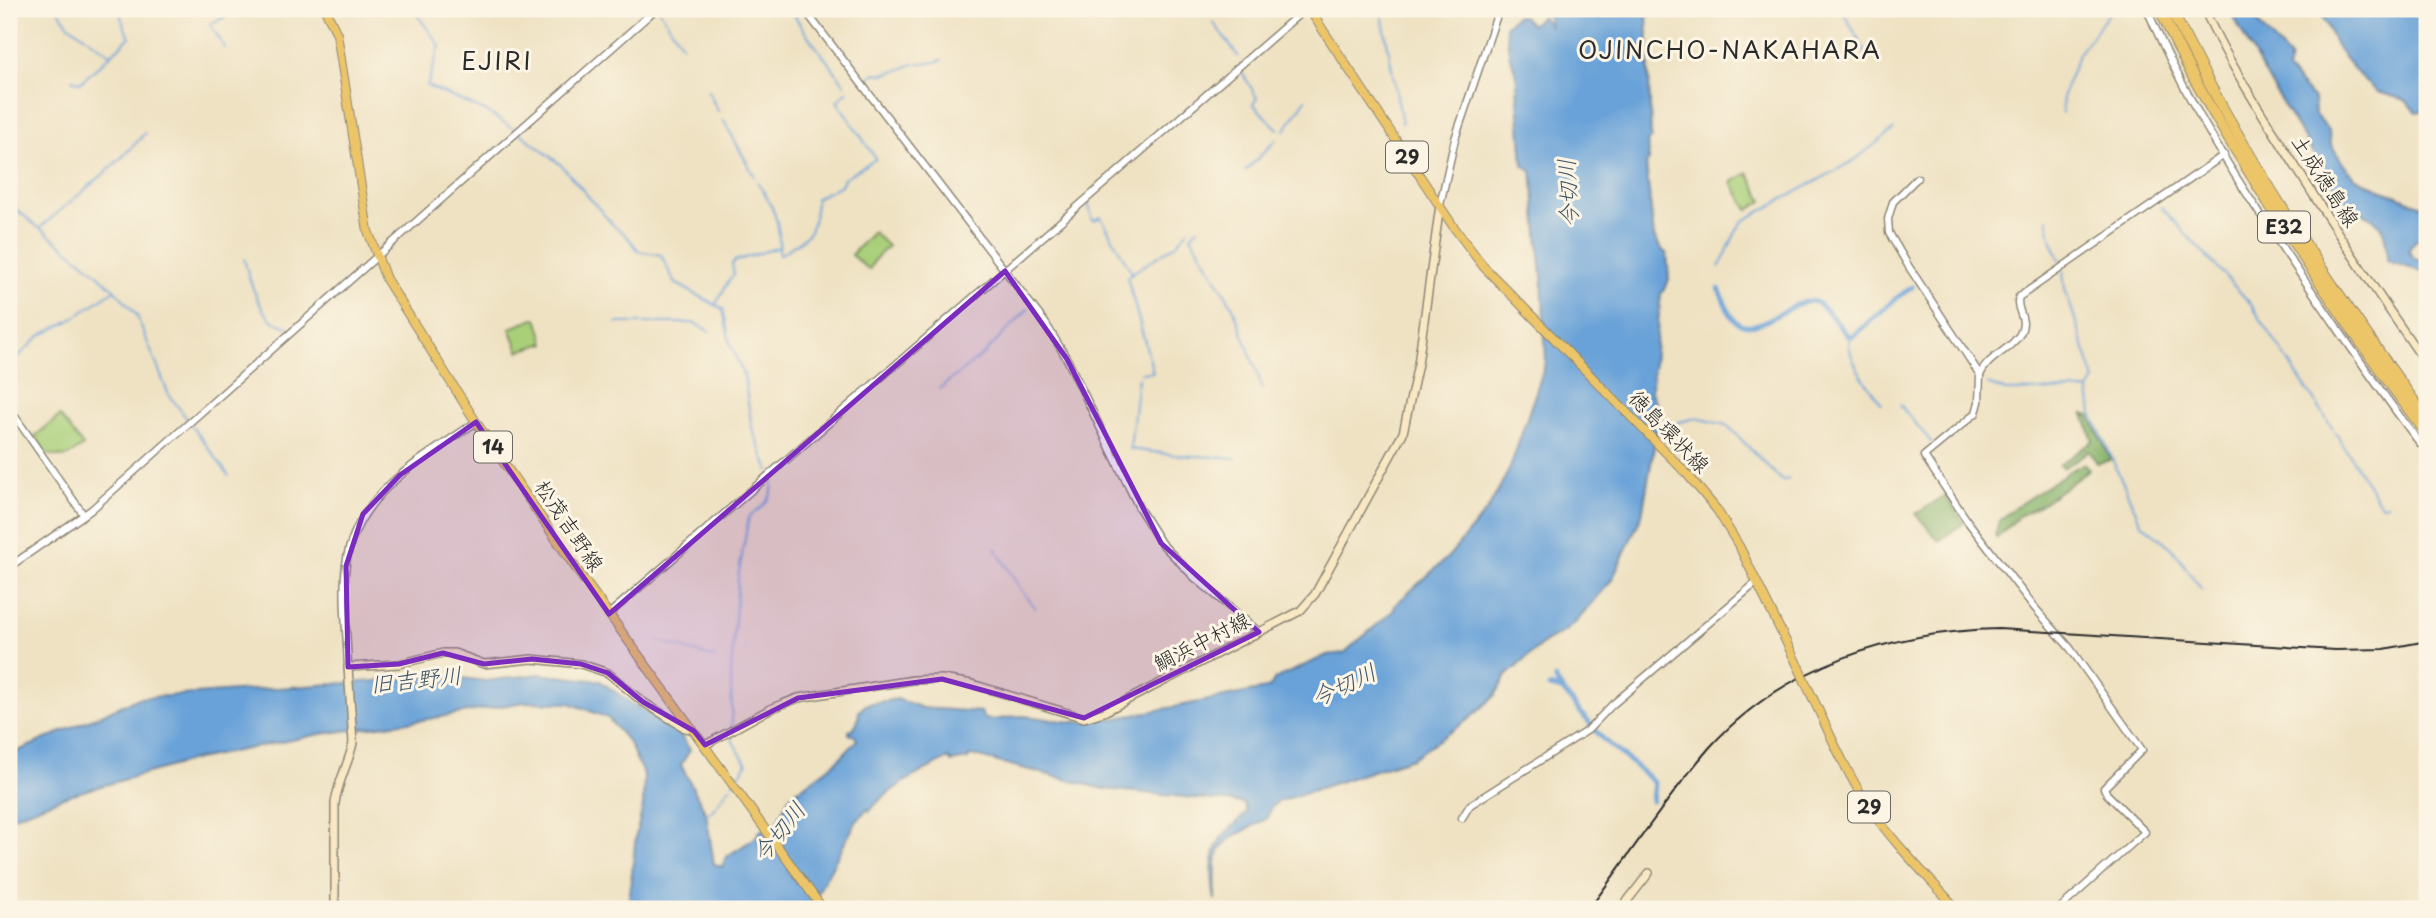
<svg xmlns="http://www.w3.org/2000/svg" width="2436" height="918" font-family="'Playpen Sans','Klee One',sans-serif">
	<rect width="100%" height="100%" fill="#fcf5e5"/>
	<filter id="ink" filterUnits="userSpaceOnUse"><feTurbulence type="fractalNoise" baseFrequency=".0143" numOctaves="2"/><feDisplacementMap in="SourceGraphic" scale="14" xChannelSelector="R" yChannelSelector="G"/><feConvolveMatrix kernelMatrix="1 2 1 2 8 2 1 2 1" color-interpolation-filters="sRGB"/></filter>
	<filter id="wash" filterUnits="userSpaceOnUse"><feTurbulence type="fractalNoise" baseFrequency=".00686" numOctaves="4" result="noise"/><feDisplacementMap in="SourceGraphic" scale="28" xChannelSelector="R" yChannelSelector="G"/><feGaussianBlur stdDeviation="1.57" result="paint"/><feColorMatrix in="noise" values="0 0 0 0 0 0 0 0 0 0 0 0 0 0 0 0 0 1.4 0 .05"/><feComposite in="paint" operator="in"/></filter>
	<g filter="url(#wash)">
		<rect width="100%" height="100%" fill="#efe2c3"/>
		<!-- green -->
		<g fill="#a9cf79" stroke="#6a7d52" stroke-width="2">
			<path d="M1748,173L1763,201L1748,210L1732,182Z"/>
			<path d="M873,232L888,246L875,259L869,270L851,255Z"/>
			<path d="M537,318L545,343L519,351L510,328Z"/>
			<path d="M60,416L83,446C66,459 65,459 45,453L35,436Z"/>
		</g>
		<!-- forest -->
		<g fill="#86b269" stroke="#586e4a" stroke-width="2">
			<path d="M2084,414L2090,416L2111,460L2097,463L2089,451L2063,468L2059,465L2093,441Z"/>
			<path d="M2084,464L2089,470L2037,507L2020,515L1997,538L1995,535L1999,522L2011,510L2073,469Z"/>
			<path d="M1946,495L1964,523L1939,541L1916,514Z"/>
		</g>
		<!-- water -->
		<g fill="#69a2d8" stroke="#4a6682" stroke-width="2">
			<path d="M1546,9H1647L1651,139L1647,141L1649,161L1646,164L1654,237L1664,252L1667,253L1669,280L1661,294L1651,392L1660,413L1642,515L1612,580L1577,621L1565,631L1545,642L1506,676L1495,696L1469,719L1412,758L1277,802L1272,807L1266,819L1229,839L1220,850L1216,861L1215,900C1212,881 1209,858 1220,840C1227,829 1239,822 1247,812L1244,803L1104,789L979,757L969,756L968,759L951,762L949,758C921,772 890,787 869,811L867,809L856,822L809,909H628L636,835L643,806L644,776L629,743L608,718L570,703L524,702L423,720L321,734L197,759L66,796L9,818V755L139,698L446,676L486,681L539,674L600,681L631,703L678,731L690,750L681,765L706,813L714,864L722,867L726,857L755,838L760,831L776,824L790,796L836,762L857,740L855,736L849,734V731C857,727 859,719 859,711L867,704L897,699L923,708L981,712L984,719C998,722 1008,716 1022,716C1056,718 1074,728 1108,717L1113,719L1260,690L1270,687L1275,679L1327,655L1344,653L1393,611L1395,605L1449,556L1488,509L1510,468L1546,362L1542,277L1532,171L1523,165L1516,72L1510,58L1505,26L1516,16H1523L1531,25L1542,16L1550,27Z"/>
			<path d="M2230,9H2252C2259,31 2276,41 2290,58L2287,70L2314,99L2315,115L2329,131L2330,143L2344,165L2356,178L2366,183L2427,208V238L2416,240L2408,251L2416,260L2427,258V273L2387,261C2387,240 2386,224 2364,213L2358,216L2351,212C2308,147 2265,79 2230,9Z"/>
			<path d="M2319,9H2427V110L2417,112L2405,100L2378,92L2363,80L2338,50Z"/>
		</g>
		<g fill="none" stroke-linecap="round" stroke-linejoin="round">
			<!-- stream -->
			<g stroke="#69a2d8" stroke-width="2">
				<path d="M57,9L69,25L110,54"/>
				<path d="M413,9L440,46L427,86L487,112L516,130"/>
				<path d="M791,9C805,37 828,59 845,85"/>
				<path d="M1381,9L1402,123"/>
				<path d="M1842,9L1869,59"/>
				<path d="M660,11L682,45"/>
				<path d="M1213,22L1238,56"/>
				<path d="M225,48L210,24L233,13L236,9"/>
				<path d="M1243,74L1257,98L1253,104L1278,129"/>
				<path d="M72,79L80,83L130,37L124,27L119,9"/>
				<path d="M867,79L875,73C889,76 902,68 914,64C925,62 932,64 942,60"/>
				<path d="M708,91L718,111"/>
				<path d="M2062,113L2063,94L2078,55L2112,9"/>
				<path d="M723,119L754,176"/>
				<path d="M1285,130L1306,99"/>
				<path d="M145,133C115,168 75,197 40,228C74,255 112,281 137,316L168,393L229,476"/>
				<path d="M520,133L561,165L613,225L626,235L639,251L661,255L675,283L723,309L730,343L744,376L752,428L769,471"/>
				<path d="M1245,171L1276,140"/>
				<path d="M757,181C774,208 781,222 779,255C810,235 814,235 816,198L841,185L844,178L876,159L837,101L848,91"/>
				<path d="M1088,203L1093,221L1101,217L1132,273L1127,277L1153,372L1141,373"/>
				<path d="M9,206H12L39,228"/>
				<path d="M2161,207L2250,303L2333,429"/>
				<path d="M2047,218L2052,242L2061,262"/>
				<path d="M1198,228L1191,236L1233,307L1263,389"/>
				<path d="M244,259C248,276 258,309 272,320C276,323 283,325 288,327"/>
				<path d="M1719,267C1729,252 1732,234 1743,221L1855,160L1894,129"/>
				<path d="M2063,271L2065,289L2095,380L2089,389"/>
				<path d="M1132,273L1177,244L1187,231"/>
				<path d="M716,304L728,282L734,275L732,264L735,261L779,247"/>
				<path d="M616,323H694L709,331"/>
				<path d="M1850,336C1844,356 1870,388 1882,404"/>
				<path d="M9,365L40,336L71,320L113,291"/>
				<path d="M1138,378L1130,449L1175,455L1236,458"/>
				<path d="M1987,384L2006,391L2089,390L2092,414L2141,523L2172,548L2202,590"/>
				<path d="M939,389L985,353L1028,309"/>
				<path d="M1900,405L1932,443"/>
				<path d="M1671,424L1696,418L1727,425L1782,481L1789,479"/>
				<path d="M2335,432L2381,505L2387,504"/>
				<path d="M995,548L1022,591L1035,608"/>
				<path d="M655,640L715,658"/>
				<path d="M732,728L731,673L738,577L749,516C764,507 777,496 771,476"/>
				<path d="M732,733L733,742L747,764L733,783"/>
				<path d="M706,815L712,811L730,787"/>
			</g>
			<!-- canal -->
			<g stroke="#69a2d8" stroke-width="5">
				<path d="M1719,289C1723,298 1729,316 1737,322C1759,339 1797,292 1818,303C1826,308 1840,327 1847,335L1853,336L1894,300L1912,287"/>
				<path d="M1555,679L1562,690"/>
				<path d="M1549,687L1562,690L1602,738L1654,782L1652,801"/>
			</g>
		</g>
	</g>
	<g filter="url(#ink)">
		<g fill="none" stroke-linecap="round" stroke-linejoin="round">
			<!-- tertiary casing -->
			<g stroke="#8d8677" stroke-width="9">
				<g id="tertiary">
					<path d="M804,9L1046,324L1067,359L1139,508L1161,543L1194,577L1259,632"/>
					<path d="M2147,9C2192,116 2259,215 2325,310C2358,358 2391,407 2427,452"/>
					<path d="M1917,178L1893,202L1888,219L1889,233L1909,267L1980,375L1979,402L1976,413L1924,456L1968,522L2034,607L2070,648L2142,750L2104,788L2107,794L2145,832L2059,909"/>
					<path d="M1440,205L1455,139L1499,9"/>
					<path d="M1980,375C1988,356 2010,351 2020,334C2029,318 2014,310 2019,297L2224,155"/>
					<path d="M9,408L83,514"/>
					<path d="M9,567L91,510L656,9"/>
					<path d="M609,614L1305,9"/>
					<path d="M348,667C347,634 342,597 346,564C356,492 422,460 476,422"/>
					<path d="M1462,818L1470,805L1588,730L1612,705L1757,582"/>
				</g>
			</g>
			<!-- secondary casing -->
			<g stroke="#8d8677" stroke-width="10">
				<g id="secondary">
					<path d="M2204,9C2228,62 2260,111 2292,161C2335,230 2380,298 2427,365"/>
					<path d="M705,745L770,709L798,698L913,680L942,679L972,684L1084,718L1104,712L1300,611L1315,594L1403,433L1418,364L1440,205"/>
					<path d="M335,909V803C338,781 349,763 353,743L348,667L399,664L443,653H454L484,664L532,659L581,664L608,673L643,702L685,728L692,729"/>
					<path d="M1621,909L1649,873"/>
				</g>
			</g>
			<!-- primary casing -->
			<g stroke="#8d8677" stroke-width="10">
				<g id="primary">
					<path d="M325,9L337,34L368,231L386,279L476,422L579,573L823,909"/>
					<path d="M1309,9L1453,226L1483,266L1687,474L1717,510L1739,546L1799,668"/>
					<path d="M1807,686C1827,727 1844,769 1869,807C1894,844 1927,876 1957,909"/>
				</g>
			</g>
			<!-- motorway casing -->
			<g stroke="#8d8677" stroke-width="12">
				<g id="motorway">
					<path d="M2160,9C2188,73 2224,132 2261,191C2313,274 2368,355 2427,434"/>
					<path d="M2171,9C2241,154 2332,289 2427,419"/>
				</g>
			</g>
			<!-- tertiary -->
			<use href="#tertiary" stroke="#fff" stroke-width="6"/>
			<!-- secondary -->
			<use href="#secondary" stroke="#f8e8c3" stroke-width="7"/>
			<!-- primary -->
			<use href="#primary" stroke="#edc569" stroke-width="8"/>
			<!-- motorway -->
			<use href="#motorway" stroke="#edc569" stroke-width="10"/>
			<!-- rail -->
			<path stroke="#2b2b2b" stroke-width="2" d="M1589,909C1629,856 1666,798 1710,747C1783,666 1893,631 1999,629L2335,650L2384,649L2427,641"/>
			<!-- primary-bridge casing -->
			<g stroke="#8d8677" stroke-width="10" stroke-linecap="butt">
				<path id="primary-bridge" d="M1799,668L1807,686"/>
			</g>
			<!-- primary-bridge -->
			<use href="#primary-bridge" stroke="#edc569" stroke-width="8"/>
		</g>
	</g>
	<!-- marked area -->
	<path fill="#7b2cbf" fill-opacity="0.2" stroke="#7b2cbf" stroke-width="5" stroke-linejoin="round" d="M1005,271L1067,359L1161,543L1259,632L1084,718L942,679L798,698L705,745L694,731L643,702L608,673L581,664L532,659L484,664L443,653L399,664L348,667L346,566L363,514L400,475L476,422L609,614Z"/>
	<g text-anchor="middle" stroke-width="6" stroke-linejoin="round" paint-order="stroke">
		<!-- shield labels -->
		<g fill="#fcf5e5" stroke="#6a6863" stroke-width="2">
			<rect x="1386" y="141.5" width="42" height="31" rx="5"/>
			<rect x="2258" y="211.5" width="52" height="31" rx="5"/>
			<rect x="474" y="431.5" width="38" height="31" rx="5"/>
			<rect x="1848" y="791.5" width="42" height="31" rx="5"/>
		</g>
		<g font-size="19" font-weight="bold" fill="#2b2b2b">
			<text x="1407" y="164">29</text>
			<text x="2284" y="234">E32</text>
			<text x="493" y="454">14</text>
			<text x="1869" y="814">29</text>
		</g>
		<!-- street labels -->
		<g font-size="21" fill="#2b2b2b" stroke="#fcf5e5">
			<text transform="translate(2325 181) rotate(57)" y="7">土成徳島線</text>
			<text transform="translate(1669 432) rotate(46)" y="7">徳島環状線</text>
			<text transform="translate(569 526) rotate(56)" y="7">松茂吉野線</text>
			<text transform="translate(1202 642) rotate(-27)" y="7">鯛浜中村線</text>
		</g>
		<!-- water labels -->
		<g font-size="23" font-style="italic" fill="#415568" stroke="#fcf5e5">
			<text transform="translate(1568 193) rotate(-93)" y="8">今切川</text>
			<text transform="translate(416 680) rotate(-6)" y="8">旧吉野川</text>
			<text transform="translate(1344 685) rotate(-25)" y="8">今切川</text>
			<text transform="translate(779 832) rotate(-51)" y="8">今切川</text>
		</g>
		<!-- quarter labels -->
		<g font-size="24" letter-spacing="2" fill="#2b2b2b" stroke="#fcf5e5">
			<text x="1730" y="59">OJINCHO-NAKAHARA</text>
			<text x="497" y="70">EJIRI</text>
		</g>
	</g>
	<!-- margin -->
	<rect width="2436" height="918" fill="none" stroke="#fcf5e5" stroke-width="35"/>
</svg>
